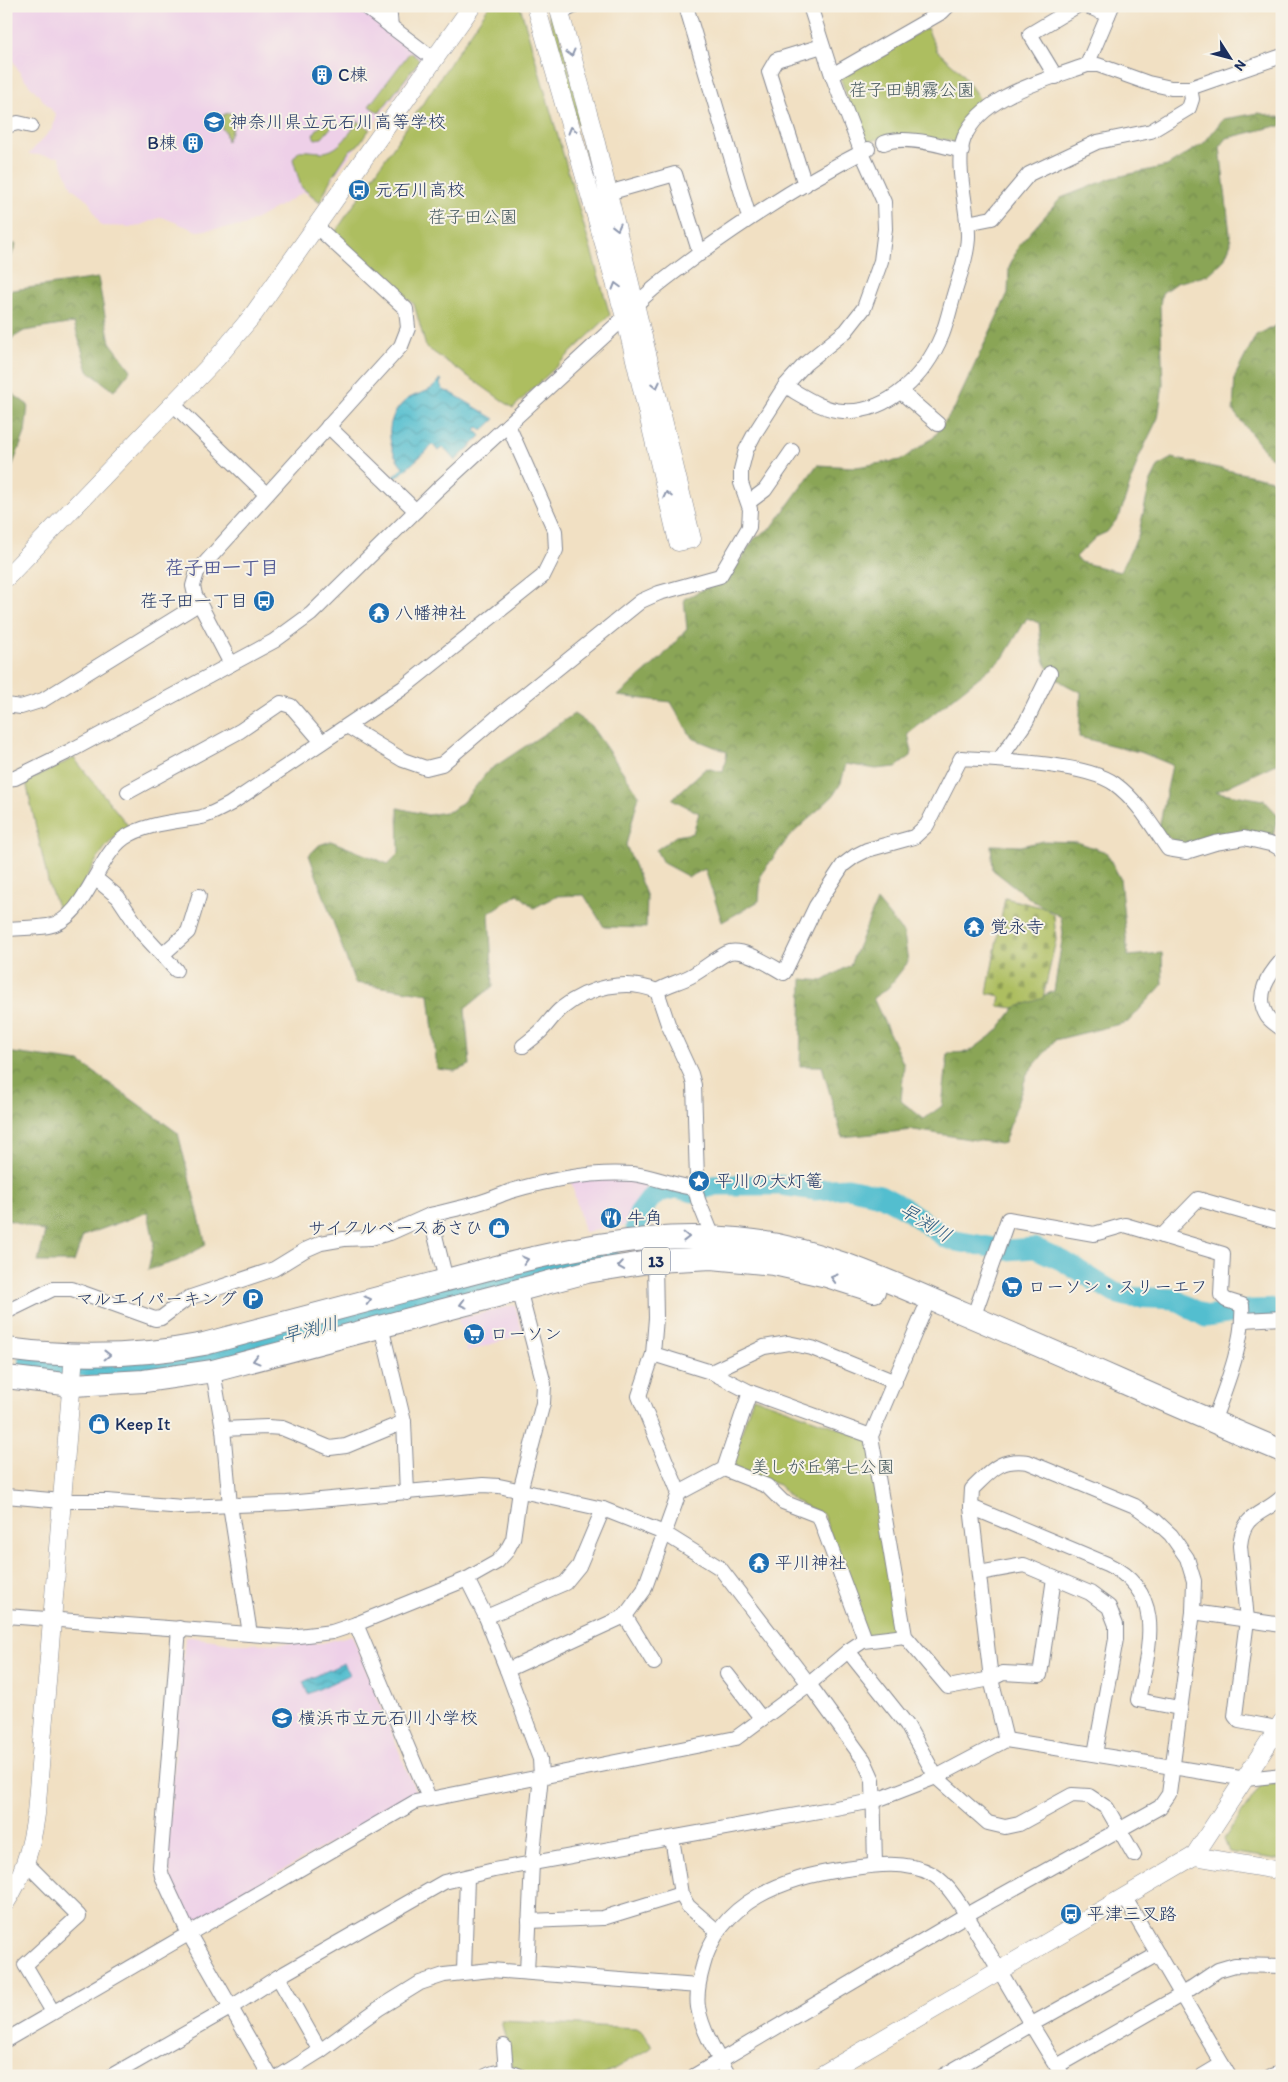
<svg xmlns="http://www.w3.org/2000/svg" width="1288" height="2082" font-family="Itim,'Klee One',sans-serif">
	<defs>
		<pattern id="grass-tufts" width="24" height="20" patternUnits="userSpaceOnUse" patternTransform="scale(1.25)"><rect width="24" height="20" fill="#adbe61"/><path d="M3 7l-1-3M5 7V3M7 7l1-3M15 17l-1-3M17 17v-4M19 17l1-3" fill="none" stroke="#8c9b53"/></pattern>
		<pattern id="forest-crowns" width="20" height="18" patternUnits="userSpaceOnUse" patternTransform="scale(1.25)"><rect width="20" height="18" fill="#8aa557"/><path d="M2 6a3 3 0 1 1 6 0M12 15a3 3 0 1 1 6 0" fill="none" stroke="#70874b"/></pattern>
		<pattern id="cemetery-stones" width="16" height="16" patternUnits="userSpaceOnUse" patternTransform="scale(1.25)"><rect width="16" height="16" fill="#adbe61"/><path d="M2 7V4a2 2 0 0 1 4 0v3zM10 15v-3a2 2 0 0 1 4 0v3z" fill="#8c9b53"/></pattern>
		<pattern id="water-waves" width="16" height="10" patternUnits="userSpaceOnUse" patternTransform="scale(1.25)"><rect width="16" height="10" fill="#53becf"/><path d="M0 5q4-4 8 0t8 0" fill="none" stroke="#449bab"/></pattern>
	</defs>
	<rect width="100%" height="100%" fill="#f7f3e8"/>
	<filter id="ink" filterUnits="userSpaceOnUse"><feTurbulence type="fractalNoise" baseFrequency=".02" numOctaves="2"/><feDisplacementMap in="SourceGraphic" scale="10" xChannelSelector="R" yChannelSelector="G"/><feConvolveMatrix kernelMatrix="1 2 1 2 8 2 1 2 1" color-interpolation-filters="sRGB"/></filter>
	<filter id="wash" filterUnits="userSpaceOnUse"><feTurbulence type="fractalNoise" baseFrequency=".0096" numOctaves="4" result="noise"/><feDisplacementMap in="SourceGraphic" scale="20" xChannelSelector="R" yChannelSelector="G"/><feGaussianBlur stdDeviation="1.12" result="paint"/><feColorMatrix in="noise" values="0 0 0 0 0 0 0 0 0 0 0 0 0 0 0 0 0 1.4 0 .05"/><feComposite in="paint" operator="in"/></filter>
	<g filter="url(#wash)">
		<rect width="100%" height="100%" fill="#f1e0c3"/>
		<!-- built -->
		<g fill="#eed0e8">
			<path d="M10,6H359L424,57L335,175L319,203L304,192L244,226L197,231L162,217L135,227L101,226L88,200L72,188L59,157L29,154L52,129L56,115L22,76L6,49V10Z"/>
			<path d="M583,1179L632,1181L647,1184L629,1225L584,1232L571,1181Z"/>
			<path d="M515,1305L523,1334L467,1352L458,1319Z"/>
			<path d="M352,1635L416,1793L192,1923L172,1889L167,1851L185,1636L239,1644L322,1643Z"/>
		</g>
		<!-- grass -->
		<path fill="url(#grass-tufts)" stroke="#647660" d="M547,6H549L559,31L625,283L624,288L558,54Z"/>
		<!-- forest -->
		<g fill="url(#forest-crowns)" stroke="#526a5a">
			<path d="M1259,113L1282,118V127L1277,126L1227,138L1220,147L1231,243L1224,260L1208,275L1176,283L1162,293L1160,305L1163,385L1158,418L1139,457L1120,515L1107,532L1096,537L1076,557L1080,562L1120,572L1138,536L1150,483L1159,465L1172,458L1277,481L1282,511V761L1216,792L1264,800L1278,815L1273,836L1219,837L1184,844L1170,839L1159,828L1172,765L1143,753L1079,737L1081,692C1041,675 1043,662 1039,623L1027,618L1003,658L908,734L912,751L911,756L896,767L876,769L846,764L841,783L833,796L789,837L761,874L759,901L722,922L705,869L689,877L663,863L656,850L676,836L693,833L699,813L672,799L706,768L723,772L727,752L692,738L671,702L618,696L662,657L687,629L684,599L730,576L754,539L772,527L817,465L856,467L901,460L934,437L955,407L1008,293L1009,268L1019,245L1061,198L1112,178L1167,166L1204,143L1223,119Z"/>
			<path d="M6,244H16L6,271Z"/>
			<path d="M98,278L110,342L131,370L114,391L88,371L74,323L24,331L6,342V291Z"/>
			<path d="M1282,323V463L1269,456L1233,411L1235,376L1256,335Z"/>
			<path d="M6,389L28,405L25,433L10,472H6Z"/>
			<path d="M574,714L591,726L639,795L626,845L647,897L646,928L604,927L584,895L556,896L534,908L518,894L489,913L493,986L465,1009L470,1065L455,1071L437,1069L429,994L355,983L309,855L319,845L331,841L388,864L399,853L398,808L428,815L451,811L463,802L488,771Z"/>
			<path d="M1043,841L1077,842L1106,852L1120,878L1128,956L1162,953L1163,984L1128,1022L1055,1040L1027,1074L1004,1143L1000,1144L914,1130L842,1137L822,1066H800L802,979L823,981L850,965L877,901L904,934L908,962L888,988L873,998L904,1065L901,1101L924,1119L942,1106L948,1053L969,1052L996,1032L1015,1008L1054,991L1063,934L1061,917L1033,901L993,870L991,845L1021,846Z"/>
			<path d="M6,1052L80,1062L178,1133L206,1245L177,1261L148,1270L154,1243L148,1212L83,1236L74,1262H38L45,1232L6,1219Z"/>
		</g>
		<!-- cemetery -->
		<path fill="url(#cemetery-stones)" stroke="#647660" d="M1005,898L1045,908L1054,916L1056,940L1043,998L1014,1008L998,1006L1000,996L987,993Z"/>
		<!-- green -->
		<g fill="#adbe61" stroke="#647660">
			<path d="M489,6H520L610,315L513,408L426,347L414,304L392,287L334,234Z"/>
			<path d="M927,28L937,51L960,71L981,101L955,143L948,140L887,135L865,144L840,77Z"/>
			<path d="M410,52L420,60L379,113L369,106Z"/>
			<path d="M228,113H232L237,118L227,141L225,131L222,129L223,115Z"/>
			<path d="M328,121H333L334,124L322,138L315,139L313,135L317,129Z"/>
			<path d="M358,121L370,129L358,145L350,150L331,179L320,202L301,187L293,159L299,151C307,150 315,152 323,152C339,151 350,133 358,121Z"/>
			<path d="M74,758L130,828C125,831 118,834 114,838C92,858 84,892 60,914L49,886L26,782Z"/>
			<path d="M753,1397L869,1439L901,1632L867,1637L823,1514L793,1500L779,1485L730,1468Z"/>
			<path d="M1282,1784V1860L1229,1852L1224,1839L1261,1785Z"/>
			<path d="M501,2021L637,2028L644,2033L652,2047L602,2076H526L513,2068Z"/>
		</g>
		<!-- water -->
		<g fill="url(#water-waves)" stroke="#377696">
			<path d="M440,379L442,380L440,383C442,390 444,391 450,392L495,419L482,431L478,427L475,429L481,436L455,461L443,447L438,451L433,445L395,479L393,477L403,467C387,449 383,419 405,401C418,391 430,395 440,379Z"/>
			<path d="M344,1663L349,1675L308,1694L303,1682Z"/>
		</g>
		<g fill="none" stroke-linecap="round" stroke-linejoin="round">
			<!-- river -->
			<g stroke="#53becf" stroke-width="21">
				<path d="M636,1227L639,1214L651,1198L663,1191L676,1188L693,1192L716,1185H781L815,1190L848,1188L880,1195L906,1209L946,1238L956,1241L1006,1250L1035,1248L1063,1261L1115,1293L1130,1297L1174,1299L1206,1317L1252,1310L1282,1309"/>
				<path d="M29,1362L96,1367L152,1364L208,1355L608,1254"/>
			</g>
		</g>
	</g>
	<g filter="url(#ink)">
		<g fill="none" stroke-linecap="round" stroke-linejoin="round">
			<!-- minor casing -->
			<g stroke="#868890" stroke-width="16">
				<g id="minor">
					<path d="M364,6L435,60"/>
					<path d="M389,6L391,27"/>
					<path d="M686,6L749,217"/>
					<path d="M1087,6L1108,15"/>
					<path d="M560,13L574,6"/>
					<path d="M1087,65L1112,6"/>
					<path d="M832,75L942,12L948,6"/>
					<path d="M1056,77L1030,34L1077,6"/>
					<path d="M6,126L18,123L31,126"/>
					<path d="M884,143C903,135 942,145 962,151"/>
					<path d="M805,185L769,72L776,60L822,46"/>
					<path d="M608,193L675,174L700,254"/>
					<path d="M967,223L992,218L1029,174L1097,142L1151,131L1189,108L1192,99L1190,88"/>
					<path d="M785,386C803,396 822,410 843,411C889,414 926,374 942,335C948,320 951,303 956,288C961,272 968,252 968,236C968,208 954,163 964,138C981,95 1047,80 1087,65H1098L1148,83L1171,88H1190L1282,56"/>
					<path d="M901,392L938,424"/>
					<path d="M173,404L266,494"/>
					<path d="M328,426L416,511"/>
					<path d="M749,502L765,490L792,451"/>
					<path d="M231,664L195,595L193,586L197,572L401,346L408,328L406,309L316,226"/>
					<path d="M6,705L21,707L43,700L200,603"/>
					<path d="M347,726L403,760L426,768L442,764L496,718L641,601L659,593L720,576L749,527L750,509L741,483V470L746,450L755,433L785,386L805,364L846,331L864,308L881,261L885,229L884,202L862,153L832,75L810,6"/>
					<path d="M999,760L1026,722L1050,673"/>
					<path d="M6,779L15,778L70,751L274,641L311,614L437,490L625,317C646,291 674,273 700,253C753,215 809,179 868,149"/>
					<path d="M128,792L240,731L281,703L291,706L322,742"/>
					<path d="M95,878L118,897L142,933L176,970"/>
					<path d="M6,929C20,928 35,928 48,926C85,920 96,858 124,838C146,823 177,822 202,817C211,814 221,809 230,804L403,688L543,576L556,550L555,531L508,425"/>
					<path d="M162,955L188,932L199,896"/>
					<path d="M1282,960C1269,975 1254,995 1267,1016C1270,1021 1277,1025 1282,1029"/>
					<path d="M657,991C668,984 680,982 691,976C704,969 715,959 727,953C742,946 771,966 784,973L816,906L843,865L855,856L867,850L914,837L927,825L961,758C998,760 1087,763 1115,784C1138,801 1152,826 1168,849L1186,852L1215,843L1244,838L1274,845L1282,850"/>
					<path d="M523,1046C529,1041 536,1036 541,1031C548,1024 554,1014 562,1008C588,987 626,978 657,991L668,1024L691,1074L694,1085L697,1179L695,1188L698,1200L713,1237V1243"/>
					<path d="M430,1215C446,1211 462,1208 478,1203C489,1200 500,1195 511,1191C548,1180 592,1171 632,1174C654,1176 673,1186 695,1188"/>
					<path d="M1162,1236L1198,1199L1275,1221"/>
					<path d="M924,1311L871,1436L905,1636L948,1687L991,1679L1003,1673L1040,1675L1054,1578"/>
					<path d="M6,1312L53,1289H72L155,1319L161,1318L188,1298L274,1269L305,1250L321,1243L344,1239L371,1238L390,1233L430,1215L446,1280"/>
					<path d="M973,1318L1008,1219L1094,1234L1125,1225L1223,1254L1221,1295L1226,1300L1242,1305C1245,1340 1225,1389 1213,1422"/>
					<path d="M1243,1320L1282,1318"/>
					<path d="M381,1326L404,1422L407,1493"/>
					<path d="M653,1354L711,1372L750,1392L871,1436"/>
					<path d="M213,1371L223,1429L230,1505L250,1634"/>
					<path d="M711,1372L764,1347L788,1343L812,1348L895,1382"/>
					<path d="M223,1429L267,1427L282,1428L330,1448L346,1446L404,1422"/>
					<path d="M724,1469L767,1486L783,1502L819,1516L863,1634V1641"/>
					<path d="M679,1493L724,1469L750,1392"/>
					<path d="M6,1496L62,1501H107L183,1507L287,1503L483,1485L499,1486L603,1509L664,1533L720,1568L809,1684L864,1760L873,1780L875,1865"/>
					<path d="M971,1507L1107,1564C1167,1593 1149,1647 1138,1700L1179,1708"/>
					<path d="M979,1573L1024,1565L1090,1593L1109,1607L1116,1625V1639L1095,1754"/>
					<path d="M467,1579L486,1617L507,1670"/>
					<path d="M1193,1612L1282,1625"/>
					<path d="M6,1616L290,1637L332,1632L356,1624L467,1579L497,1562L506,1552L513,1539L520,1491L543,1403L544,1384L519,1289"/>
					<path d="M625,1616L654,1663"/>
					<path d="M486,1617L565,1583L579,1566L603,1509"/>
					<path d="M356,1624L429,1798"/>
					<path d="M179,1628L160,1867L162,1876L189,1934L270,2076"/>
					<path d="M848,1651L907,1725L936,1777L988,1823L1005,1827L1019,1824L1072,1795L1089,1796L1107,1808L1134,1855"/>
					<path d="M727,1674L762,1719"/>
					<path d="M1277,1728L1239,1721L1235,1716L1247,1620L1240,1546C1243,1512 1262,1516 1282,1497"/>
					<path d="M672,1838L681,1894L688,1906L717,1931"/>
					<path d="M26,1863L79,1916L25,1965L53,2012"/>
					<path d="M1125,1898L1229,2076"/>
					<path d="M529,1921L603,1918L681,1894"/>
					<path d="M464,1972L467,1877"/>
					<path d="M527,1972L532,1863L541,1776L540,1759L507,1670L625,1616L644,1590L679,1493L639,1396L653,1354L656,1318L655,1261"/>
					<path d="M278,1977L320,2051"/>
					<path d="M6,2040L415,1802L736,1738L809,1684L848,1651L863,1641L905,1636"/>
					<path d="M504,2046L506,2072"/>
					<path d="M1057,2066L1181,1995L1218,1970L1235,1965L1282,1966"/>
					<path d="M111,2076L230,2008L278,1977L444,1882L494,1870L874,1801L936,1777L1006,1740L1246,1779L1282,1775"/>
					<path d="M280,2076L320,2051L378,2009L420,1983L444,1975L491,1970L698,1986"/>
					<path d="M486,2076C497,2070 509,2071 520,2076"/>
					<path d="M694,2076L966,1915L1160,1807L1169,1794L1193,1612L1194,1581L1187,1558L1171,1535L1156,1521L1135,1506L1028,1462C999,1458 991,1471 972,1489L971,1507L991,1679L1006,1740"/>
					<path d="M729,2076C717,2055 702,2031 698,2007C696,1993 699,1980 703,1966C719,1901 786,1877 846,1869C874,1865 906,1860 932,1874C953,1886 970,1922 983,1943C1010,1987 1035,2033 1063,2076"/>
					<path d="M943,2076L1032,2024L1158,1954"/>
					<path d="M1202,2076L1222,2064"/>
					<path d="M1271,2076L1282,2072"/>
				</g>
			</g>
			<!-- tertiary casing -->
			<g stroke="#868890" stroke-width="19">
				<g id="tertiary">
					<path d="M536,6L625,317L678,542L692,539L594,135L558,6"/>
					<path d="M6,578L217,358L253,315L472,6"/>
					<path d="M1194,1856L1282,1871"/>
					<path d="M6,1902C24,1875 32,1846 36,1814L74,1355"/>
					<path d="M820,2076L1194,1856L1282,1722"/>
				</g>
			</g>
			<!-- primary casing -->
			<g stroke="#868890" stroke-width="24">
				<g id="primary">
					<path d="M6,1349C73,1358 138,1357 204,1344C281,1323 358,1303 435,1283C542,1255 643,1226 754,1241C828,1251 896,1285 963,1313C1070,1358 1175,1406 1282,1451"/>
					<path d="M6,1377L73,1385L144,1381L213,1371L587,1272L655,1261L712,1258L774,1264L827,1276L874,1291"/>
				</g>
			</g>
			<!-- minor -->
			<use href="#minor" stroke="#fff" stroke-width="14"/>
			<!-- tertiary -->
			<use href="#tertiary" stroke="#fff" stroke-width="18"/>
			<!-- primary -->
			<use href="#primary" stroke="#fff" stroke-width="22"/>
		</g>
		<!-- one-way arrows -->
		<defs><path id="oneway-chevron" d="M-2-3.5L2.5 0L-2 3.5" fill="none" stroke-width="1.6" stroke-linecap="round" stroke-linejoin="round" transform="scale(1.25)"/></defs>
		<g stroke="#8d97ae">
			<use href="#oneway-chevron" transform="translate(571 53) rotate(75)"/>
			<use href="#oneway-chevron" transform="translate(572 130) rotate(-106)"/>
			<use href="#oneway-chevron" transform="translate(617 227) rotate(76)"/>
			<use href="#oneway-chevron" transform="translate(616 286) rotate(-106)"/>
			<use href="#oneway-chevron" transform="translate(656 385) rotate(77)"/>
			<use href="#oneway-chevron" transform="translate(667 495) rotate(-103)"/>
			<use href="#oneway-chevron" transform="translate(686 1237) rotate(1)"/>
			<use href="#oneway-chevron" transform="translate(525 1260) rotate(-14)"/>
			<use href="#oneway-chevron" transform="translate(621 1266) rotate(171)"/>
			<use href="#oneway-chevron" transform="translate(834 1278) rotate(-164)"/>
			<use href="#oneway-chevron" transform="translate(368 1300) rotate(-15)"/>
			<use href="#oneway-chevron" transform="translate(463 1304) rotate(165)"/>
			<use href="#oneway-chevron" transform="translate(107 1355) rotate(-1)"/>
			<use href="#oneway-chevron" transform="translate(256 1360) rotate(165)"/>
		</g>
	</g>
	<!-- icons -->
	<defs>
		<g id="building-disc" transform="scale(1.125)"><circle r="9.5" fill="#1f6fb2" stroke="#f7f3e8"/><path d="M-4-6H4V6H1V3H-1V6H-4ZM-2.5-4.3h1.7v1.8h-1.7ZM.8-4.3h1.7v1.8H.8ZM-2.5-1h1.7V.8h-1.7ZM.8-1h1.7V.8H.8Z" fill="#fff"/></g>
		<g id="school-disc" transform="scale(1.125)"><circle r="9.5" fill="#1f6fb2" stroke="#f7f3e8"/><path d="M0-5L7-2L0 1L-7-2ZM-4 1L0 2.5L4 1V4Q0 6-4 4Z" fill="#fff"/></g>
		<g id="bus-disc" transform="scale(1.125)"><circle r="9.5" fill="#1f6fb2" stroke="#f7f3e8"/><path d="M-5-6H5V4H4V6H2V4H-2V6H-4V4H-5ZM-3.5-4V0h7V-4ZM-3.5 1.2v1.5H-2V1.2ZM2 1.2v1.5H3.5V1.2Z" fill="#fff"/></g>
		<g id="temple-disc" transform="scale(1.125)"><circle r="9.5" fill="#1f6fb2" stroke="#f7f3e8"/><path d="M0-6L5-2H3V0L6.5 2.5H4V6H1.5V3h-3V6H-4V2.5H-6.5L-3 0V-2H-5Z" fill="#fff"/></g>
		<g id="sight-disc" transform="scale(1.125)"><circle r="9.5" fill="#1f6fb2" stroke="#f7f3e8"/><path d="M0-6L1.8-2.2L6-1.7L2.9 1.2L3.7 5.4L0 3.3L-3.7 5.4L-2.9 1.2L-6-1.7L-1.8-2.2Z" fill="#fff"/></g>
		<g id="restaurant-disc" transform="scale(1.125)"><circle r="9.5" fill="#1f6fb2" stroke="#f7f3e8"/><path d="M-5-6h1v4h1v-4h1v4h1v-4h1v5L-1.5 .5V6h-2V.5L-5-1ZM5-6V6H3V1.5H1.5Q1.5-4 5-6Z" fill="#fff"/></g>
		<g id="shop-disc" transform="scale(1.125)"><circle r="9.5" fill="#1f6fb2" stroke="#f7f3e8"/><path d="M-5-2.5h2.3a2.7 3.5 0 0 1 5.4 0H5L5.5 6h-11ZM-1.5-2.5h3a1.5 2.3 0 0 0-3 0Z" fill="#fff"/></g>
		<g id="supermarket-disc" transform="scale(1.125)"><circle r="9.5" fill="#1f6fb2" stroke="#f7f3e8"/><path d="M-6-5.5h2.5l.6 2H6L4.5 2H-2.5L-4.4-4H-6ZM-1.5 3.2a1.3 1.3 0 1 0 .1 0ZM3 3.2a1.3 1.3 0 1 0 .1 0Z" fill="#fff"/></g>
		<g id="parking-disc" transform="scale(1.125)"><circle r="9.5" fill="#1f6fb2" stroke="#f7f3e8"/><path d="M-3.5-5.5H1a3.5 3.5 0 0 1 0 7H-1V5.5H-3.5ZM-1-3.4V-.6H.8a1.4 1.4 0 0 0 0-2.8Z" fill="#fff"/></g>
	</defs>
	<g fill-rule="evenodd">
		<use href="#building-disc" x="322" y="75"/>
		<use href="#school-disc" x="214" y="122"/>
		<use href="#building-disc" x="193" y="143"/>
		<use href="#bus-disc" x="359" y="190"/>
		<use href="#bus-disc" x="264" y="601"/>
		<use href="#temple-disc" x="379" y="613"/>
		<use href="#temple-disc" x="974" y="927"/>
		<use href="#sight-disc" x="699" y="1181"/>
		<use href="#restaurant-disc" x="611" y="1218"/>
		<use href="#shop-disc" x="499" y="1228"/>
		<use href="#supermarket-disc" x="1012" y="1287"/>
		<use href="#parking-disc" x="253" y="1299"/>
		<use href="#supermarket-disc" x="474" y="1334"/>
		<use href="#shop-disc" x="99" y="1424"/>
		<use href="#temple-disc" x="759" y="1563"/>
		<use href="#school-disc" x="282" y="1718"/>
		<use href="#bus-disc" x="1071" y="1914"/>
	</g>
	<g text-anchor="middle" stroke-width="4" stroke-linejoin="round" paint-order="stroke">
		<!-- shield labels -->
		<rect fill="#f7f3e8" stroke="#5d6a87" stroke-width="1" x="642" y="1247.5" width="28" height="27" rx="4"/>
		<g font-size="16" font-weight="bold" fill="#1b2f5e">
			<text x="656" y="1267">13</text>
		</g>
		<!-- poi labels -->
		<g font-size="18" fill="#1b2f5e" stroke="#f7f3e8" text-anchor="start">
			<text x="338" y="81">C棟</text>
			<text x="230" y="128">神奈川県立元石川高等学校</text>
			<text x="177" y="149" text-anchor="end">B棟</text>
			<text x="375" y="196">元石川高校</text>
			<text x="248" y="607" text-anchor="end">荏子田一丁目</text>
			<text x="395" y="619">八幡神社</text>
			<text x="990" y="933">覚永寺</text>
			<text x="715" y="1187">平川の大灯篭</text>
			<text x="627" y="1224">牛角</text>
			<text x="483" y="1234" text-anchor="end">サイクルベースあさひ</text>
			<text x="1028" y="1293">ローソン・スリーエフ</text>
			<text x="237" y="1305" text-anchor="end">マルエイパーキング</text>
			<text x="490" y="1340">ローソン</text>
			<text x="115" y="1430">Keep It</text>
			<text x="775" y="1569">平川神社</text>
			<text x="298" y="1724">横浜市立元石川小学校</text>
			<text x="1087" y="1920">平津三叉路</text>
		</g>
		<!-- park labels -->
		<g font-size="18" fill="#475a5f" stroke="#f7f3e8">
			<text x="912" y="96">荏子田朝霧公園</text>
			<text x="473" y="223">荏子田公園</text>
			<text x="823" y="1473">美しが丘第七公園</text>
		</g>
		<!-- neighbourhood labels -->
		<g font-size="19" font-weight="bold" fill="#545b95" stroke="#f7f3e8">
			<text x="222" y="574">荏子田一丁目</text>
		</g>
		<!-- water labels -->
		<g font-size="19" font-style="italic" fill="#2c5a80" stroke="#f7f3e8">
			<text transform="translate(926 1222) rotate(31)" y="7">早渕川</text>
			<text transform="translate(310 1329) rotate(-14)" y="7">早渕川</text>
		</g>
	</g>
	<!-- margin -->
	<rect width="1288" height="2082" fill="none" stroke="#f7f3e8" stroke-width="25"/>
	<!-- north arrow -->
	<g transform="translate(1230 58) rotate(126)" stroke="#f7f3e8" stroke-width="4" paint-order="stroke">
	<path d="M0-4L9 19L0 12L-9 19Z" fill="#1b2f5e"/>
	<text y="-8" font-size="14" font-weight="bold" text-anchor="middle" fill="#1b2f5e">N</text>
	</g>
</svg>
